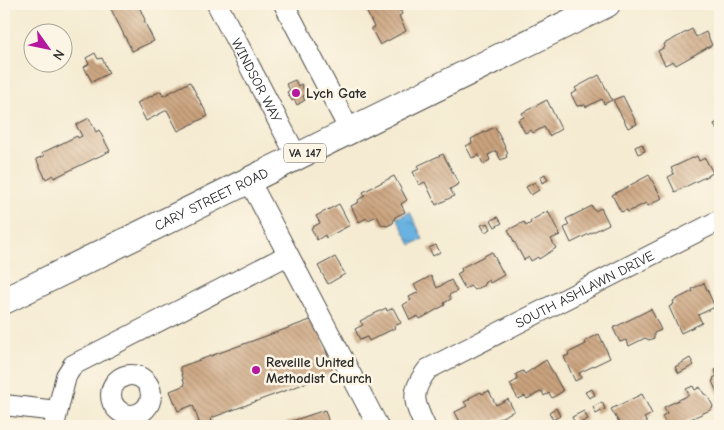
<svg xmlns="http://www.w3.org/2000/svg" width="724" height="430" font-family="'Comic Neue',sans-serif">
<style>
.water{fill:url(#water-ripples);stroke:#4a6e86}
.building{fill:url(#building-back-hatch)}
.lines{fill:none;stroke-linecap:round;stroke-linejoin:round}
.minor-casing{stroke:#494844;stroke-width:22}
.major-casing{stroke:#494844;stroke-width:28}
.minor{stroke:#fff;stroke-width:20}
.major{stroke:#fff;stroke-width:26}
.poi-dot{fill:#b5179e;stroke:#fcf5e5;stroke-width:2}
.labels{text-anchor:middle;stroke-width:5;stroke-linejoin:round;paint-order:stroke}
.shield{fill:#fcf5e5;stroke:#6a6863;stroke-width:1}
.shield-label{font-size:12px;font-weight:bold;fill:#2b2b2b}
.street-label{font-size:14px;fill:#2b2b2b;stroke:#fcf5e5}
.poi-label{font-size:14px;font-weight:bold;fill:#2b2b2b;stroke:#fcf5e5;text-anchor:start}
</style>
<defs>
<pattern id="water-ripples" width="26" height="14" patternUnits="userSpaceOnUse" patternTransform="scale(1.25)"><rect width="26" height="14" fill="#6ab2e1"/><path d="M2 4q2-2 4 0t4 0M15 11q2-2 4 0t4 0" fill="none" stroke="#5791b7"/></pattern>
<pattern id="building-back-hatch" width="6" height="6" patternUnits="userSpaceOnUse" patternTransform="scale(1.25)"><rect width="6" height="6" fill="#cba37e"/><path d="M-1 5l2 2M0 0l6 6M5-1l2 2" fill="none" stroke="#a58567"/></pattern>
</defs>
<rect width="100%" height="100%" fill="#fcf5e5"/>
<filter id="ink" filterUnits="userSpaceOnUse"><feTurbulence type="fractalNoise" baseFrequency=".02" numOctaves="2"/><feDisplacementMap in="SourceGraphic" scale="10" xChannelSelector="R" yChannelSelector="G"/><feConvolveMatrix kernelMatrix="1 2 1 2 8 2 1 2 1" color-interpolation-filters="sRGB"/></filter>
<filter id="wash" filterUnits="userSpaceOnUse"><feTurbulence type="fractalNoise" baseFrequency=".0096" numOctaves="4" result="noise"/><feDisplacementMap in="SourceGraphic" scale="20" xChannelSelector="R" yChannelSelector="G"/><feGaussianBlur stdDeviation="1.12" result="paint"/><feColorMatrix in="noise" values="0 0 0 0 0 0 0 0 0 0 0 0 0 0 0 0 0 1.4 0 .05"/><feComposite in="paint" operator="in"/></filter>
<g filter="url(#wash)">
<rect width="100%" height="100%" fill="#f5ebd2"/>
<path class="water" d="M 410,212 L 423,239 L 411,245 L 397,218 Z"/>
<g id="blocks">
<path class="building" d="M 115,4 L 138,4 L 145,20 L 144,21 L 154,41 L 132,51 L 111,9 L 117,7 Z
M 363,4 L 397,4 L 402,14 L 399,16 L 406,31 L 380,45 L 371,28 L 374,27 Z
M 692,29 L 696,37 L 706,32 L 712,45 L 676,65 L 673,61 L 665,65 L 658,51 L 665,47 L 664,44 Z
M 95,53 L 98,59 L 102,58 L 109,73 L 92,82 L 84,67 L 89,64 L 86,58 Z
M 599,75 L 612,100 L 604,104 L 602,99 L 586,107 L 585,105 L 577,106 L 571,94 L 577,91 L 575,88 Z
M 295,80 L 298,86 L 301,84 L 306,94 L 303,96 L 305,100 L 297,105 L 294,99 L 292,101 L 287,92 L 290,90 L 286,84 Z
M 190,82 L 208,116 L 178,131 L 167,110 L 146,121 L 137,103 L 161,91 L 163,96 Z
M 623,96 L 637,124 L 628,128 L 613,100 Z
M 547,100 L 561,129 L 549,136 L 544,127 L 533,133 L 531,130 L 525,133 L 518,120 L 524,117 L 522,113 Z
M 89,118 L 96,132 L 99,130 L 110,151 L 54,178 L 53,175 L 46,179 L 36,159 L 44,156 L 42,153 L 77,136 L 78,138 L 82,136 L 76,125 Z
M 720,121 L 720,136 L 714,124 Z
M 495,127 L 508,153 L 506,155 L 507,157 L 501,160 L 496,151 L 488,155 L 490,160 L 483,164 L 479,155 L 472,158 L 466,146 L 472,143 L 471,139 Z
M 642,144 L 645,151 L 638,154 L 635,147 Z
M 443,154 L 459,184 L 450,189 L 454,196 L 436,205 L 425,182 L 419,185 L 413,172 L 419,169 L 417,166 Z
M 697,156 L 699,161 L 705,158 L 713,173 L 675,192 L 668,177 L 674,174 L 671,168 Z
M 545,174 L 548,180 L 542,183 L 540,177 Z
M 649,175 L 662,198 L 648,206 L 646,203 L 628,212 L 627,210 L 621,212 L 612,195 Z
M 394,176 L 407,200 L 401,204 L 405,212 L 395,217 L 393,223 L 387,226 L 381,224 L 377,216 L 368,220 L 367,218 L 359,222 L 351,206 L 359,202 L 358,200 L 365,196 L 363,192 Z
M 535,182 L 539,190 L 531,195 L 526,187 Z
M 339,204 L 350,225 L 326,238 L 325,235 L 317,240 L 311,228 L 320,223 L 316,216 Z
M 592,206 L 595,211 L 601,208 L 609,224 L 571,243 L 564,228 L 569,225 L 566,219 Z
M 548,211 L 560,235 L 551,239 L 556,248 L 539,259 L 538,257 L 531,261 L 529,257 L 524,260 L 508,230 L 524,222 L 526,226 L 531,223 L 530,221 Z
M 498,217 L 502,223 L 495,227 L 491,220 Z
M 488,223 L 491,229 L 485,232 L 481,225 Z
M 436,245 L 440,252 L 433,256 L 429,248 Z
M 492,252 L 504,275 L 490,283 L 489,280 L 484,283 L 485,285 L 474,290 L 470,286 L 465,289 L 457,274 L 462,271 L 461,268 Z
M 335,257 L 345,274 L 328,284 L 318,266 Z
M 431,276 L 437,288 L 451,280 L 457,291 L 449,295 L 451,299 L 444,303 L 445,305 L 420,319 L 418,316 L 410,320 L 403,305 L 411,300 L 409,297 L 419,292 L 414,285 Z
M 704,283 L 715,307 L 698,315 L 702,323 L 681,333 L 669,307 L 674,304 L 673,301 L 693,291 L 692,289 Z
M 386,308 L 387,311 L 393,308 L 401,323 L 394,326 L 395,328 L 369,341 L 367,337 L 360,340 L 355,329 L 363,325 L 360,321 Z
M 651,309 L 661,330 L 654,333 L 654,338 L 649,340 L 645,338 L 629,346 L 626,340 L 620,342 L 613,328 Z
M 316,318 L 333,373 L 211,418 L 213,426 L 189,426 L 199,422 L 193,405 L 178,411 L 170,391 L 185,385 L 180,367 Z
M 599,334 L 610,358 L 579,373 L 581,378 L 575,381 L 564,357 L 569,355 L 568,353 L 586,344 L 585,341 Z
M 690,358 L 694,365 L 679,373 L 675,367 Z
M 546,360 L 563,391 L 552,398 L 549,393 L 544,396 L 542,391 L 527,399 L 525,396 L 518,399 L 510,384 L 517,380 L 516,374 L 523,371 L 525,374 Z
M 720,368 L 720,399 L 712,381 L 714,380 L 713,378 L 717,376 L 715,370 Z
M 693,386 L 695,390 L 700,387 L 704,394 L 707,395 L 713,406 L 712,409 L 676,426 L 667,426 L 662,416 L 667,413 L 664,407 L 689,395 L 686,389 Z
M 592,389 L 595,395 L 589,398 L 585,392 Z
M 489,391 L 496,405 L 508,399 L 514,411 L 494,421 L 495,424 L 491,426 L 477,426 L 475,422 L 467,426 L 462,426 L 455,412 L 467,406 L 464,402 L 470,399 L 469,398 L 481,392 L 482,394 Z
M 642,394 L 652,414 L 644,418 L 649,426 L 621,426 L 611,409 Z
M 602,402 L 605,409 L 596,414 L 593,407 Z
M 556,408 L 560,416 L 553,420 L 549,412 Z
M 325,410 L 330,426 L 286,426 L 286,423 Z
M 584,411 L 588,419 L 576,425 L 572,417 Z"/>
</g>
</g>
<g filter="url(#ink)">
<use href="#blocks" fill-opacity="0" stroke="#494844" stroke-width="1"/>
<g class="lines">
<defs>
<g id="minor">
<path id="s1" d="M 217,4 L 297,157"/>
<path d="M 284,4 L 350,131"/>
<path d="M 249,180 L 378,426"/>
<circle cx="131" cy="395" r="20"/>
<path d="M 4,405 L 57,411"/>
<path d="M 54,426 L 66,376 L 73,365 L 288,255"/>
<path id="s2" d="M 425,426 C 413,401 410,392 428,369 L 720,220"/>
</g>
<g id="major">
<path id="s3" d="M 4,301 L 607,4"/>
</g>
</defs>
<use href="#minor" class="minor-casing"/>
<use href="#major" class="major-casing"/>
<use href="#minor" class="minor"/>
<use href="#major" class="major"/>
</g>
</g>
<g class="poi-dot">
<circle cx="296" cy="93" r="5"/>
<circle cx="256" cy="370" r="5"/>
</g>
<g class="labels">
<rect class="shield" x="284" y="143.5" width="42" height="19" rx="4"/>
<g class="shield-label">
<text x="305" y="157">VA 147</text>
</g>
<g class="street-label">
<text dy="5" stroke="none"><textPath href="#s1" startOffset="86">WINDSOR WAY</textPath></text>
<text dy="5" stroke="none"><textPath href="#s3" startOffset="231">CARY STREET ROAD</textPath></text>
<text dy="5" stroke="none"><textPath href="#s2" startOffset="238">SOUTH ASHLAWN DRIVE</textPath></text>
</g>
<g class="poi-label">
<text x="306" y="98">Lych Gate</text>
<text x="266" y="367">Reveille United<tspan x="266" dy="16">Methodist Church</tspan></text>
</g>
</g>
<rect width="724" height="430" fill="none" stroke="#fcf5e5" stroke-width="20"/>
<g transform="translate(48 48) rotate(123)"><circle r="24" fill="#fcf5e5" stroke="#a8a49b"/>
<path d="M0-4L9 19L0 12L-9 19Z" fill="#b5179e"/>
<text y="-8" font-size="14" font-weight="bold" text-anchor="middle" fill="#2b2b2b">N</text>
</g>
</svg>
